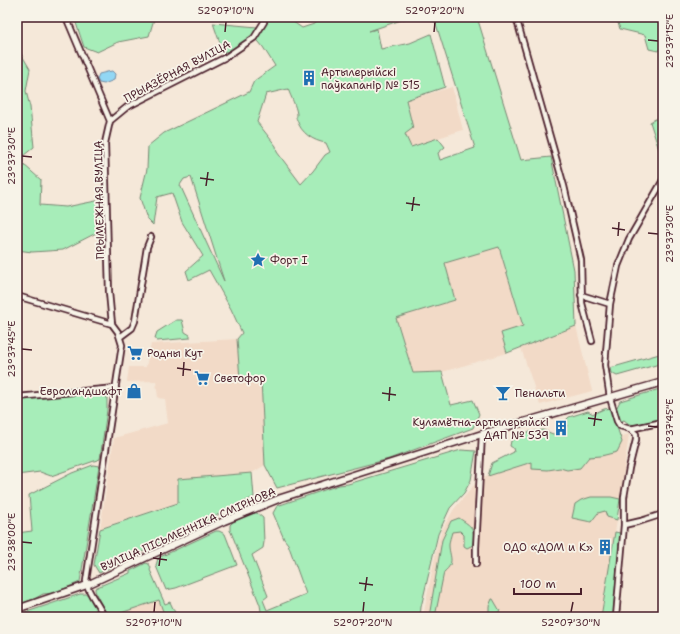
<svg xmlns="http://www.w3.org/2000/svg" width="680" height="634" font-family="'Shantell Sans',sans-serif">
<style>
.built{fill:#f2dac7}
.green{fill:#a7edb9;stroke:#788672;fill-rule:evenodd}
.water{fill:#92d7f4;stroke:#758da4}
.lines{fill:none;stroke-linecap:round;stroke-linejoin:round}
.minor-casing{stroke:#4a1f2b;stroke-width:8}
.secondary-casing{stroke:#4a1f2b;stroke-width:9}
.minor{stroke:#f7f3e8;stroke-width:4.5}
.secondary{stroke:#f7f3e8;stroke-width:6}
.ticks{fill:none;stroke:#4a1f2b;stroke-width:1.5}
.labels{text-anchor:middle;stroke-width:3.5;stroke-linejoin:round;paint-order:stroke}
.street-label{font-size:11px;fill:#4a1f2b;stroke:#f7f3e8}
.poi-label{font-size:11px;fill:#4a1f2b;stroke:#f7f3e8;text-anchor:start}
.neatline{fill:none;stroke:#4a1f2b;stroke-width:1.5}
.ticks-label{font-size:10px;text-anchor:middle;fill:#4a1f2b}
</style>
<rect width="100%" height="100%" fill="#f5e8d9"/>
<filter id="ink" filterUnits="userSpaceOnUse"><feTurbulence type="fractalNoise" baseFrequency=".025" numOctaves="2"/><feDisplacementMap in="SourceGraphic" scale="8" xChannelSelector="R" yChannelSelector="G"/><feConvolveMatrix kernelMatrix="1 2 1 2 8 2 1 2 1" color-interpolation-filters="sRGB"/></filter>
<g filter="url(#ink)">
<path class="built" d="M 452,87 L 463,130 L 410,147 L 405,133 L 413,128 L 406,100 Z
M 499,247 L 523,326 L 501,333 L 507,353 L 442,372 L 413,373 L 396,318 L 455,300 L 444,263 Z
M 576,326 L 592,391 L 540,405 L 521,348 Z
M 237,339 L 240,380 L 261,378 L 265,465 L 252,473 L 178,479 L 178,503 L 100,529 L 114,438 L 168,423 L 165,399 L 158,398 L 156,381 L 127,382 L 129,367 L 146,367 L 151,344 Z
M 629,434 L 612,555 L 601,617 L 423,617 L 438,541 L 443,528 L 454,509 L 480,478 Z
M 159,600 L 165,617 L 112,617 L 111,616 Z"/>
<path class="green" d="M 74,17 L 157,17 L 154,19 L 149,36 L 118,42 L 97,52 L 84,47 Z
M 269,17 L 286,17 L 302,28 L 314,24 L 318,17 L 410,17 L 369,31 L 377,29 L 381,49 L 410,43 L 431,34 L 445,87 L 406,100 L 413,128 L 405,134 L 411,147 L 438,138 L 445,147 L 438,153 L 440,160 L 475,148 L 435,21 L 439,17 L 477,17 L 521,160 L 551,157 L 574,270 L 576,326 L 507,353 L 501,333 L 523,326 L 499,247 L 445,263 L 455,300 L 396,318 L 413,373 L 442,372 L 451,405 L 473,400 L 479,414 L 473,428 L 389,459 L 277,488 L 265,465 L 261,378 L 240,380 L 237,339 L 242,333 L 231,309 L 209,270 L 189,280 L 186,271 L 203,256 L 182,222 L 172,193 L 157,197 L 153,225 L 147,219 L 140,198 L 147,169 L 148,146 L 164,133 L 249,92 L 254,81 L 275,66 L 263,47 L 254,36 L 232,51 L 223,52 L 213,23 L 257,27 ZM 288,89 C 291,97 296,106 297,114 C 297,119 295,115 297,120 C 301,133 313,141 326,143 L 330,152 L 325,155 L 313,171 L 301,184 L 277,152 L 276,146 L 257,122 L 266,94 ZM 191,177 L 224,281 L 180,185 L 184,179 Z
M 616,17 L 663,17 L 663,43 L 658,51 L 649,49 L 645,35 L 620,29 Z
M 17,47 L 30,69 L 26,91 L 30,107 L 34,147 L 23,156 L 23,164 L 41,180 L 40,205 L 66,207 L 101,200 L 102,230 L 63,250 L 32,252 L 17,250 Z
M 663,115 L 663,162 L 650,122 Z
M 176,320 L 182,320 L 185,332 L 190,335 L 190,338 L 157,341 L 155,338 L 157,332 Z
M 663,353 L 663,363 L 617,376 L 611,373 L 610,368 Z
M 663,388 L 663,418 L 636,425 L 629,424 L 624,420 L 616,424 L 622,442 L 617,452 L 601,456 L 589,457 L 580,468 L 567,470 L 560,468 L 548,470 L 532,469 L 532,462 L 488,476 L 492,463 L 514,452 L 513,448 L 510,446 L 511,441 L 522,433 L 543,430 L 553,434 L 562,433 L 567,426 L 567,419 L 569,417 L 588,411 L 593,414 L 604,409 L 617,407 L 620,401 Z
M 107,390 L 107,410 L 100,459 L 51,476 L 40,472 L 17,475 L 17,400 Z
M 461,450 L 476,451 L 471,480 L 464,493 L 450,508 L 438,534 L 421,607 L 420,617 L 259,617 L 261,611 L 260,605 L 231,532 L 230,531 L 230,525 L 233,522 L 252,513 L 257,513 L 263,518 L 264,542 L 263,548 L 252,555 L 268,596 L 263,600 L 267,610 L 306,594 L 288,544 L 284,539 L 273,513 L 277,506 L 339,485 L 348,484 Z
M 93,465 L 99,466 L 80,582 L 54,593 L 43,594 L 34,599 L 17,605 L 17,533 L 32,531 L 29,495 L 72,473 Z
M 252,473 L 254,497 L 99,573 L 94,565 L 100,529 L 178,503 L 178,479 Z
M 591,497 L 611,497 L 620,499 L 617,520 L 607,517 L 605,511 L 598,513 L 591,522 L 572,518 L 575,504 L 581,500 Z
M 459,518 C 472,527 475,527 473,545 L 467,548 L 464,546 L 464,535 L 460,531 L 452,532 C 451,536 449,541 449,545 C 449,556 456,562 444,572 L 435,617 L 429,617 L 442,540 L 451,521 Z
M 216,531 L 219,531 L 225,534 L 237,565 L 176,588 L 166,590 L 156,566 L 158,558 Z
M 615,532 L 620,533 L 613,617 L 601,617 Z
M 146,563 L 149,564 L 151,568 L 150,570 L 165,604 L 170,602 L 177,617 L 165,617 L 159,600 L 112,616 L 112,617 L 107,617 C 105,609 94,594 95,588 L 130,573 L 130,571 Z
M 80,594 L 87,594 L 91,598 L 101,617 L 19,617 L 21,614 Z
M 492,599 L 493,599 L 500,611 L 494,615 L 493,617 L 489,617 L 489,606 Z"/>
<path class="water" d="M 112,71 L 115,74 L 114,80 L 104,84 L 99,83 L 97,79 L 99,74 L 107,72 Z"/>
<g class="lines">
<defs>
<path id="minor" d="M 66,17 L 110,121 L 105,143 L 109,292 L 112,324 L 118,332 L 122,345 L 86,581 C 88,594 99,604 104,617
M 516,17 L 564,186 L 581,260 L 582,303 L 592,341
M 110,121 L 127,107 L 226,57 L 254,38 L 264,22 L 264,17
M 581,295 L 610,304
M 17,296 L 112,324
M 120,337 L 132,328 L 135,321 L 147,247 L 151,237
M 17,397 L 116,388
M 630,429 L 663,422
M 624,525 L 641,521 L 663,514
M 476,564 L 476,548 L 482,434
M 616,617 L 624,525 L 624,497 L 629,468 L 636,440 L 636,434 L 630,429 L 620,426 L 617,421 L 610,398 L 605,365 L 610,304 L 618,266 L 629,239 L 663,180"/>
<path id="secondary" d="M 17,609 L 87,585 L 224,521 L 281,498 L 482,434 L 663,382"/>
</defs>
<use href="#minor" class="minor-casing"/>
<use href="#secondary" class="secondary-casing"/>
<use href="#minor" class="minor"/>
<use href="#secondary" class="secondary"/>
</g>
</g>
<path class="ticks" d="M 225,32 L 226,22M 434,32 L 435,22M 648,40 L 658,41M 22,156 L 32,157M 200,178 L 214,180M 206,186 L 208,172M 406,203 L 420,205M 412,211 L 414,197M 612,228 L 625,230M 648,233 L 658,234M 618,236 L 619,222M 22,349 L 32,350M 177,368 L 191,370M 183,376 L 184,362M 382,393 L 396,395M 389,401 L 390,387M 588,418 L 602,420M 594,426 L 596,412M 648,426 L 658,427M 22,542 L 32,543M 153,558 L 167,560M 159,566 L 161,552M 359,583 L 373,585M 365,591 L 367,577M 154,612 L 155,602M 363,612 L 364,602M 571,612 L 573,602"/>
<defs>
<symbol id="building-bare" viewBox="-9 -9 18 18"><path d="M-4-6H4V6H1V3H-1V6H-4ZM-2.5-4.3h1.7v1.8h-1.7ZM.8-4.3h1.7v1.8H.8ZM-2.5-1h1.7V.8h-1.7ZM.8-1h1.7V.8H.8Z" fill="#1f6fb2" stroke="#f7f3e8" stroke-width="2.5" paint-order="stroke"/></symbol>
<symbol id="sight-bare" viewBox="-9 -9 18 18"><path d="M0-6L1.8-2.2L6-1.7L2.9 1.2L3.7 5.4L0 3.3L-3.7 5.4L-2.9 1.2L-6-1.7L-1.8-2.2Z" fill="#1f6fb2" stroke="#f7f3e8" stroke-width="2.5" paint-order="stroke"/></symbol>
<symbol id="supermarket-bare" viewBox="-9 -9 18 18"><path d="M-6-5.5h2.5l.6 2H6L4.5 2H-2.5L-4.4-4H-6ZM-1.5 3.2a1.3 1.3 0 1 0 .1 0ZM3 3.2a1.3 1.3 0 1 0 .1 0Z" fill="#1f6fb2" stroke="#f7f3e8" stroke-width="2.5" paint-order="stroke"/></symbol>
<symbol id="shop-bare" viewBox="-9 -9 18 18"><path d="M-5-2.5h2.3a2.7 3.5 0 0 1 5.4 0H5L5.5 6h-11ZM-1.5-2.5h3a1.5 2.3 0 0 0-3 0Z" fill="#1f6fb2" stroke="#f7f3e8" stroke-width="2.5" paint-order="stroke"/></symbol>
<symbol id="bar-bare" viewBox="-9 -9 18 18"><path d="M-6-5H6L.8 .8V4.5H3.5V6h-7V4.5H-.8V.8Z" fill="#1f6fb2" stroke="#f7f3e8" stroke-width="2.5" paint-order="stroke"/></symbol>
</defs>
<g fill-rule="evenodd">
<use href="#building-bare" x="298" y="67" width="22" height="22"/>
<use href="#sight-bare" x="247" y="249" width="22" height="22"/>
<use href="#supermarket-bare" x="124" y="342" width="22" height="22"/>
<use href="#supermarket-bare" x="191" y="367" width="22" height="22"/>
<use href="#shop-bare" x="123" y="380" width="22" height="22"/>
<use href="#bar-bare" x="492" y="382" width="22" height="22"/>
<use href="#building-bare" x="550" y="417" width="22" height="22"/>
<use href="#building-bare" x="594" y="536" width="22" height="22"/>
</g>
<g class="labels">
<g class="street-label">
<text transform="translate(177 71) rotate(-28)" y="4">ПРЫАЗЁРНАЯ ВУЛІЦА</text>
<text transform="translate(99 200) rotate(-91)" y="4">ПРЫМЕЖНАЯ ВУЛІЦА</text>
<text transform="translate(188 529) rotate(-24)" y="4">ВУЛІЦА ПІСЬМЕННІКА СМІРНОВА</text>
</g>
<g class="poi-label">
<text x="321" y="76">Артылерыйскі<tspan x="321" dy="13">паўкапанір № 515</tspan></text>
<text x="270" y="264">Форт I</text>
<text x="147" y="357">Родны Кут</text>
<text x="214" y="382">Светофор</text>
<text x="122" y="395" text-anchor="end">Евроландшафт</text>
<text x="515" y="397">Пенальти</text>
<text x="549" y="426" text-anchor="end">Кулямётна-артылерыйскі<tspan x="549" dy="13">ДАП № 539</tspan></text>
<text x="593" y="551" text-anchor="end">ОДО «ДОМ и К»</text>
</g>
</g>
<rect width="680" height="634" fill="none" stroke="#f7f3e8" stroke-width="44"/>
<path d="M514 588v6h67v-6" fill="none" stroke="#4a1f2b" stroke-width="2"/>
<text x="520" y="588" font-size="12" fill="#4a1f2b" stroke="#f7f3e8" stroke-width="3" paint-order="stroke">100 m</text>
<rect x="22" y="22" width="636" height="590" class="neatline"/>
<g class="ticks-label">
<text x="226" y="14">52°07'10"N</text>
<text x="435" y="14">52°07'20"N</text>
<text transform="translate(669 41) rotate(-90)" y="4">23°37'15"E</text>
<text transform="translate(11 156) rotate(-90)" y="4">23°37'30"E</text>
<text transform="translate(669 234) rotate(-90)" y="4">23°37'30"E</text>
<text transform="translate(11 349) rotate(-90)" y="4">23°37'45"E</text>
<text transform="translate(669 427) rotate(-90)" y="4">23°37'45"E</text>
<text transform="translate(11 542) rotate(-90)" y="4">23°38'00"E</text>
<text x="154" y="626">52°07'10"N</text>
<text x="363" y="626">52°07'20"N</text>
<text x="571" y="626">52°07'30"N</text>
</g>
</svg>
